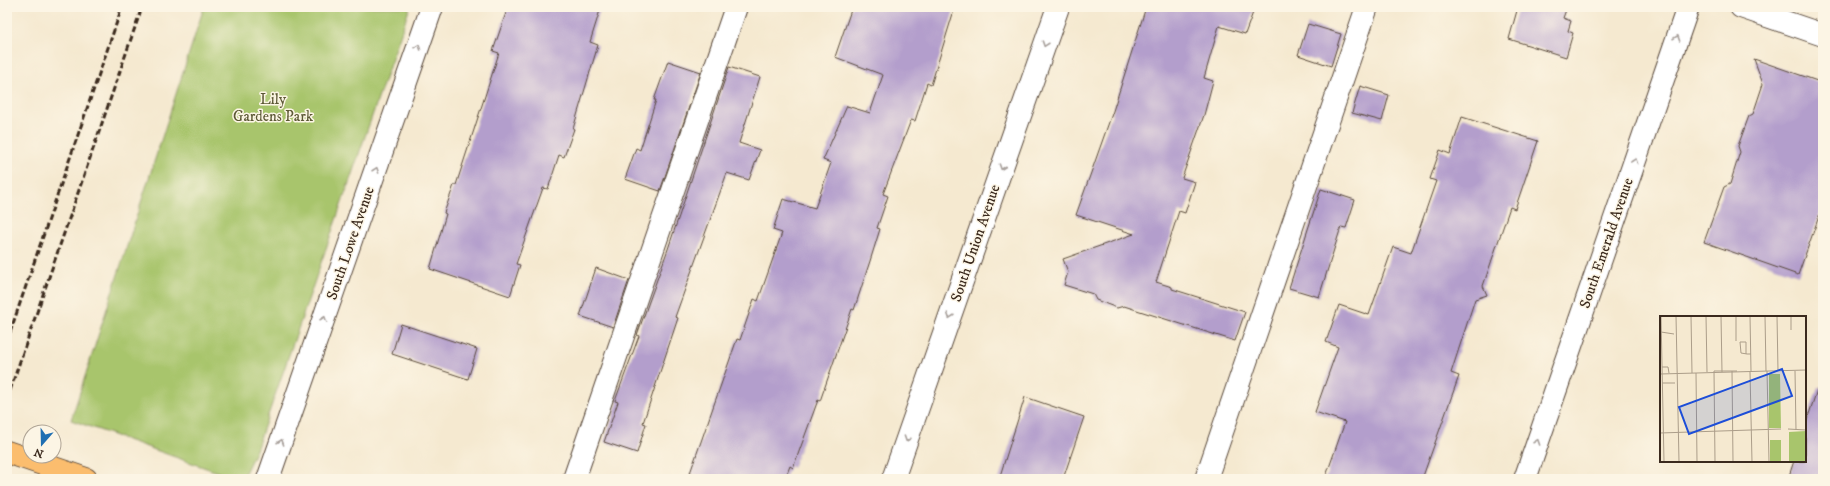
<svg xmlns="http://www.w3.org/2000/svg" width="1830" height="486" font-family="'IM FELL DW Pica',serif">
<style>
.green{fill:#a8c56c;stroke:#727845}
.building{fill:#b39ecc}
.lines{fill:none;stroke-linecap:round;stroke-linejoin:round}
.minor-casing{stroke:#574739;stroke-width:24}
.major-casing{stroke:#574739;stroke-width:24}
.minor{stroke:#fff;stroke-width:22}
.major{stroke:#fbbd6e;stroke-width:22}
.rail{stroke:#3b2a1e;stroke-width:3;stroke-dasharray:6 3;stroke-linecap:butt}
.oneway{stroke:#a79f9a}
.labels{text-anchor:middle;stroke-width:3;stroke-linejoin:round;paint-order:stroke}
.park-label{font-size:15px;fill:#5c5835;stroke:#fcf5e5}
.street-label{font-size:15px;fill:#3b2a1e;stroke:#fcf5e5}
.inset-road{fill:none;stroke:#ab9d89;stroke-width:1}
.view{fill:#1d4ed8;fill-opacity:0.15;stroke:#1d4ed8;stroke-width:2}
.inset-edge{fill:none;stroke:#3b2a1e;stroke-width:2}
</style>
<rect width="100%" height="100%" fill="#fcf5e5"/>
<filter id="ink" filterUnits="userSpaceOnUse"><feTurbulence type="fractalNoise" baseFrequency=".025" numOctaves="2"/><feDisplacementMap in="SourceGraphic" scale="8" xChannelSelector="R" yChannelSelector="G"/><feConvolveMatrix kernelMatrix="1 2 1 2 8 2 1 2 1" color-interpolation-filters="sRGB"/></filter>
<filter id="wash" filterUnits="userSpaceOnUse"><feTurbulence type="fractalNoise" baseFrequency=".012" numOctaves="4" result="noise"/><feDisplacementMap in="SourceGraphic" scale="16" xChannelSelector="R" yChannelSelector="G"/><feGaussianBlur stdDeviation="0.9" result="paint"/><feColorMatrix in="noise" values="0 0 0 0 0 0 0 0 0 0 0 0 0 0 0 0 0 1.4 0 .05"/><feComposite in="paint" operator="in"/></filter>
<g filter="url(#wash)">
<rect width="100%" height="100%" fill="#f5e9d0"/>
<path class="green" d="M 204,7 L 410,7 L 256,450 L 242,479 L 237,479 L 71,420 Z"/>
<g id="blocks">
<path class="building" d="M 508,7 L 601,7 L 590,42 L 598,45 L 573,129 L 574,129 L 564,157 L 559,155 L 548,189 L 543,188 L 516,264 L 520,265 L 510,296 L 430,269 L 446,214 L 444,213 L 454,185 L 456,185 L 499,53 L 493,51 Z
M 852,7 L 955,7 L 931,85 L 927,83 L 915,121 L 911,120 L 883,194 L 888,196 L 877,228 L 880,229 L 870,261 L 854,310 L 852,309 L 820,401 L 818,400 L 793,468 L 790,466 L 785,479 L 709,479 L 690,473 L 737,339 L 740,340 L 754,299 L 758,301 L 782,233 L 773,230 L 783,199 L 815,208 L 831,163 L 823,160 L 847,106 L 870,113 L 883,75 L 835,57 Z
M 1146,7 L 1255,7 L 1245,34 L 1219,26 L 1204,78 L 1213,81 L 1204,115 L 1182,178 L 1195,182 L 1185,213 L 1179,211 L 1156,282 L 1172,287 L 1172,289 L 1245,312 L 1235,341 L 1124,306 L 1117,308 L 1096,300 L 1093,294 L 1064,285 L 1068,272 L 1063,259 L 1134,234 L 1076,215 L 1113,111 Z
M 1518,7 L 1567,7 L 1563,18 L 1571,21 L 1568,31 L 1573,33 L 1566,57 L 1509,39 Z
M 1308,24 L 1341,34 L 1331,66 L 1298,55 Z
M 1754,59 L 1823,83 L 1823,205 L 1798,275 L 1704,242 L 1724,187 L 1730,184 L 1740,152 L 1738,146 L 1749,116 L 1753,114 L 1763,84 Z
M 668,61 L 701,72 L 660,191 L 625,179 L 636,148 L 640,150 L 656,100 L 654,100 Z
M 729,67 L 760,77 L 739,143 L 760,150 L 749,180 L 727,173 L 675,317 L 678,318 L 643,423 L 646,424 L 637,453 L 604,442 L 618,402 L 615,401 L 639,336 L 637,335 L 668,249 Z
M 1360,86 L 1389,95 L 1382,121 L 1352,113 Z
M 1462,117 L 1538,141 L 1515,209 L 1510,207 L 1483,286 L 1487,295 L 1475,299 L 1451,373 L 1459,376 L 1422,479 L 1325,479 L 1345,422 L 1315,412 L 1338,347 L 1326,342 L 1339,305 L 1369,315 L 1393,247 L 1411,253 L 1436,181 L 1430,179 L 1440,150 L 1450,154 Z
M 1321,189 L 1355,200 L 1346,228 L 1341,227 L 1319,297 L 1289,288 Z
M 596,268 L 629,280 L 613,327 L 580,316 Z
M 401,324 L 477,349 L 468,379 L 392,354 Z
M 1818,387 L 1823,388 L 1823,479 L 1788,479 L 1794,461 L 1805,461 L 1805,426 Z
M 1025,397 L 1084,417 L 1063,479 L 999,479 Z"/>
</g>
</g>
<g filter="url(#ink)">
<use href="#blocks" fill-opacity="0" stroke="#574739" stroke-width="1"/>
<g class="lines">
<defs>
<path id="minor" d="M 1741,7 L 1823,35
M 268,479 L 432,7
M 574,479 L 736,7
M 893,479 L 1058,7
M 1206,479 L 1367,7
M 1525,479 L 1688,7"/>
<path id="major" d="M 7,452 L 86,479"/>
</defs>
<use href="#minor" class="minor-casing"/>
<use href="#major" class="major-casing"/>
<use href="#minor" class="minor"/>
<use href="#major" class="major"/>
<path class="rail" d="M 7,341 L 122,7
M 7,399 L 142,7"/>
</g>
<defs><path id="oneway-chevron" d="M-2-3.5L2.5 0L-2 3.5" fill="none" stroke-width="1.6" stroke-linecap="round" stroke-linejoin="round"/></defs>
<g class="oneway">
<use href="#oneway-chevron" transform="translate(1677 38) rotate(-71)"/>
<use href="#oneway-chevron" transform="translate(1045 44) rotate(109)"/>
<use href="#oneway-chevron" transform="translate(418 47) rotate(-71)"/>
<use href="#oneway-chevron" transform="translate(1635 161) rotate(-71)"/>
<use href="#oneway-chevron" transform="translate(1002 167) rotate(109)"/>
<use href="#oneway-chevron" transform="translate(376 170) rotate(-71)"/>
<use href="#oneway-chevron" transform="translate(950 316) rotate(109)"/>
<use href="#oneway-chevron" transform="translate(324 319) rotate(-71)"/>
<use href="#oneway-chevron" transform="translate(907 439) rotate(109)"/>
<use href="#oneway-chevron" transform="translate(281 442) rotate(-71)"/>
<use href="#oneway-chevron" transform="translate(1537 442) rotate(-71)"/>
</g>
</g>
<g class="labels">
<g class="park-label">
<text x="273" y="104">Lily<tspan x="273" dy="17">Gardens Park</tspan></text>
</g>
<g class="street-label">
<text transform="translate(350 243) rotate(-71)" y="5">South Lowe Avenue</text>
<text transform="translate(975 243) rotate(-71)" y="5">South Union Avenue</text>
<text transform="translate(1606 243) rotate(-71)" y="5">South Emerald Avenue</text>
</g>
</g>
<g transform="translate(1660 316)">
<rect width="146" height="146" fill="#f5e9d0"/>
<path d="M 109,58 L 120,58 L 121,112 L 109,112 ZM 146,115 L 146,146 L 129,146 L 129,116 ZM 110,124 L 121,124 L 121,146 L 110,146 Z" fill="#a8c56c"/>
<path class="inset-road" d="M 1,0 L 4,146M 16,0 L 19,146M 31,0 L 32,57M 46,0 L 47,56M 61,0 L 62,56M 76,0 L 76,25M 90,0 L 91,55M 105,0 L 106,55M 117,0 L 118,55M 131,0 L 131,14M 1,16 L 14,18M 86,38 L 86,26 L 80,26 L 81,37 L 87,38 L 91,38M 2,51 L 8,51 L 9,57M 54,55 L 55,146M 54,55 L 77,55M 72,55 L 73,146M 107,55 L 109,146M 135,55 L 136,114M 90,56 L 92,146M 36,57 L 37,146M 0,58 L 146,54M 2,67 L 15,67M 128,113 L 146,114M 0,117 L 121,113"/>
<path class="view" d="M 122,53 L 132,80 L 29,118 L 19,91 Z"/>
<rect width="146" height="146" class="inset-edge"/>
</g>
<rect width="1830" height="486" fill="none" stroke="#fcf5e5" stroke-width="24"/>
<g transform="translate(42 444) rotate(200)"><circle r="19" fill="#fcf5e5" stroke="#afa495"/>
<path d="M0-3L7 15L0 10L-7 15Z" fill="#1f6fb2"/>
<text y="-6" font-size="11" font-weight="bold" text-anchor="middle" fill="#3b2a1e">N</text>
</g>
</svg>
